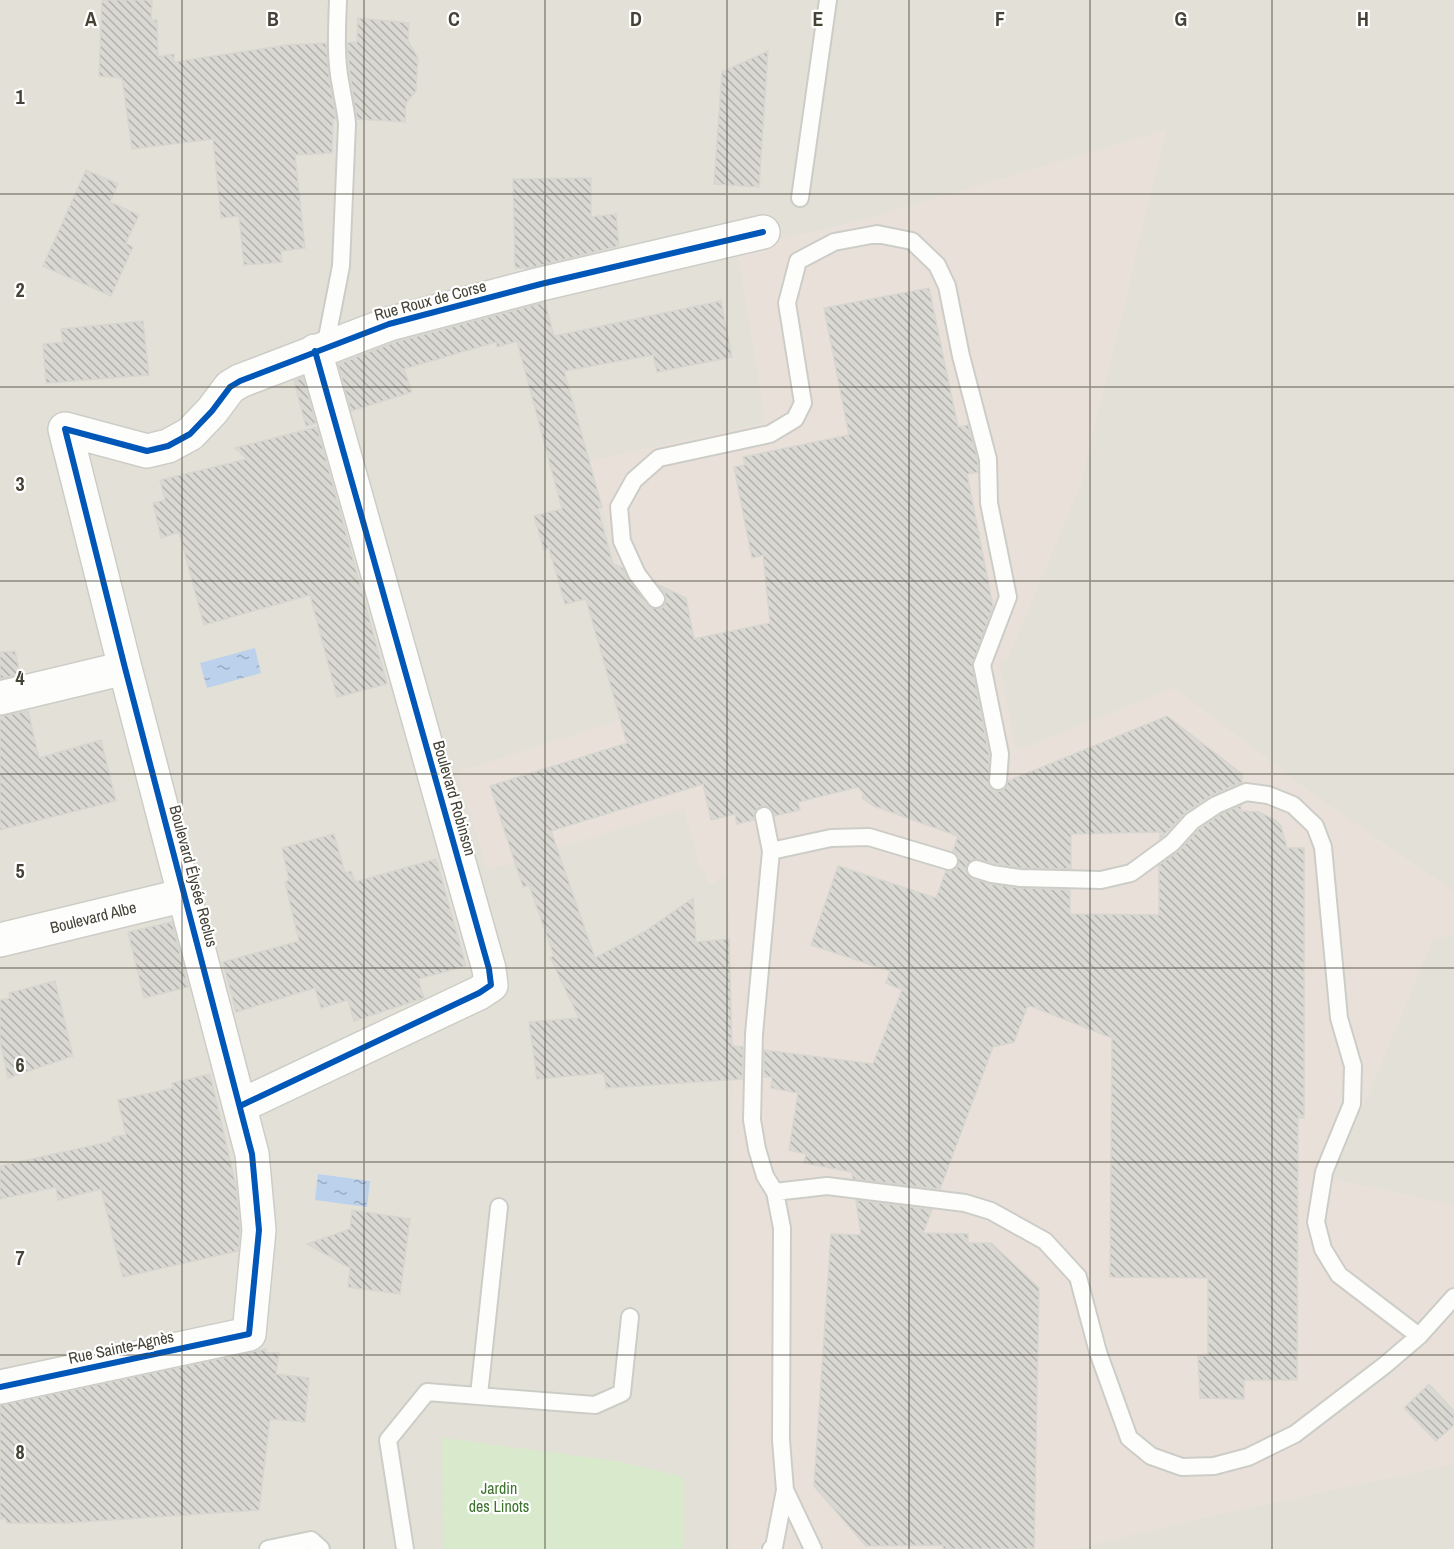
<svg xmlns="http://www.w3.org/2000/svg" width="1454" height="1549" font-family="'Archivo Narrow',sans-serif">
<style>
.residential{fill:#e3e1d7}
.medical{fill:#eae0da}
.park{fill:#d8eacb}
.water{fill:url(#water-ripples)}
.building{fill:url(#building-back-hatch);stroke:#d7d6d0;stroke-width:1.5}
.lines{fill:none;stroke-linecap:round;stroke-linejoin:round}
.lane-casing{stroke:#cdcdc7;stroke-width:20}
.street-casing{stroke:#cdcdc7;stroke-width:36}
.lane{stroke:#fdfdfc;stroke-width:16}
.street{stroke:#fdfdfc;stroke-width:33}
.cycleway-casing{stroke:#fff;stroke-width:10}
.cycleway{stroke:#0057b8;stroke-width:6}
.grid{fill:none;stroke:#454236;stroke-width:1.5;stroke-opacity:0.55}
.labels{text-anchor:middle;stroke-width:4.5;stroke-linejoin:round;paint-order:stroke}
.street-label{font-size:16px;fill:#454236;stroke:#fff}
.park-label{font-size:16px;fill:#3c742c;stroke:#fff}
.grid-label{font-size:20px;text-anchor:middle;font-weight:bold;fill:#454236;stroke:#fff;stroke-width:4.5;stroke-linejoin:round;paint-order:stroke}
</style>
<defs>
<pattern id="water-ripples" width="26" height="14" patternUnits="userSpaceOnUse" patternTransform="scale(1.5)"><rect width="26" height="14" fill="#bbd1ec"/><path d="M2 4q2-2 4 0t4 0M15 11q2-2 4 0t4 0" fill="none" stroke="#9aabc0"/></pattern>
<pattern id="building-back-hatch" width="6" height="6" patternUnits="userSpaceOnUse" patternTransform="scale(1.5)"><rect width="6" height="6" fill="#d9d8d2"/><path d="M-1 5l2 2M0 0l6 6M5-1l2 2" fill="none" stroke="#b2b1ab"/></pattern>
</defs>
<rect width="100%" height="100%" fill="#efefea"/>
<path class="residential" d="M 0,0 L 1454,0 L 1454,1549 L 0,1549 Z"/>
<path class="medical" d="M 1166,130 L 1081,484 L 1008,657 L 999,662 L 1016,751 L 1174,688 L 1317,797 L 1454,892 L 1454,936 L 1434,938 L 1332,1179 L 1454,1205 L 1454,1464 L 1193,1520 L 1075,1549 L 732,1549 L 733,1064 L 728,874 L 711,885 L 698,862 L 684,808 L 488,870 L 457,772 L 621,720 L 632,613 L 590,461 L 766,423 L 737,249 L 856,222 Z"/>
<path class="park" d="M 442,1438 L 616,1461 L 684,1477 L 683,1549 L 443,1549 Z"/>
<path class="water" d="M 255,648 L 261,673 L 207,688 L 200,663 Z
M 318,1174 L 370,1181 L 367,1207 L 315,1200 Z"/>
<path class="building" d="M 102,0 L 152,0 L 151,20 L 157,20 L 158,57 L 174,54 L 174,62 L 287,45 L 326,43 L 329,77 L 336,119 L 333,119 L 332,153 L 295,155 L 305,248 L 281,251 L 282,262 L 244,265 L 239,216 L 221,218 L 213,139 L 132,149 L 122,78 L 99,76 Z
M 358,18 L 409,23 L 408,41 L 418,58 L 416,91 L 406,103 L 405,122 L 357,119 L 350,74 L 347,43 L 357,42 Z
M 768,51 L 759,187 L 714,184 L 722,72 Z
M 86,170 L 118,184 L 110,202 L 139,215 L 126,243 L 133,247 L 111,296 L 43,266 Z
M 591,178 L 591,217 L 616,214 L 619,246 L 530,268 L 515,268 L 513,179 Z
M 929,288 L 958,427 L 968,425 L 978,460 L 978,472 L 967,474 L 993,606 L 972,666 L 989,755 L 989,786 L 997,791 L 1002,791 L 1006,787 L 1008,781 L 1167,716 L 1242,774 L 1242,782 L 1212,795 L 1186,812 L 1160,839 L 1160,832 L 1071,834 L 1071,869 L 1021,868 L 974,859 L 966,865 L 968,876 L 989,884 L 1019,888 L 1070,890 L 1070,914 L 1159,915 L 1159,865 L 1180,850 L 1199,829 L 1221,814 L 1241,805 L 1241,811 L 1259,812 L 1275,820 L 1281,826 L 1287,848 L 1304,848 L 1304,1118 L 1298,1118 L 1297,1380 L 1244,1380 L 1244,1399 L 1200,1398 L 1198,1356 L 1208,1356 L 1208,1278 L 1110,1277 L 1112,1038 L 1028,1005 L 1014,1042 L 993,1047 L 940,1189 L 853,1179 L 852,1172 L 804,1163 L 806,1154 L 789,1150 L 798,1093 L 771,1088 L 772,1077 L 764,1077 L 764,1050 L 873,1064 L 902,990 L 886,983 L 890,971 L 811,945 L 838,866 L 936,898 L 946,871 L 956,869 L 959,863 L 957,854 L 953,851 L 958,836 L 874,806 L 862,798 L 864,794 L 858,787 L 798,802 L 800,810 L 775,816 L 771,809 L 761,806 L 754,812 L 754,820 L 737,824 L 735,814 L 711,820 L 703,784 L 551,831 L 595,958 L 644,932 L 693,898 L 696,942 L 729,939 L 732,1046 L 743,1047 L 742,1079 L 606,1088 L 604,1073 L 537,1079 L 529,1022 L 579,1018 L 550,957 L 554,956 L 529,885 L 523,887 L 490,786 L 627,743 L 586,599 L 565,604 L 549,548 L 544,550 L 534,516 L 562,509 L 517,341 L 497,347 L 496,342 L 404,369 L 412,392 L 351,411 L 338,364 L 395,342 L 545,302 L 554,336 L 721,301 L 732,357 L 657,372 L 653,355 L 564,371 L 602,507 L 598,509 L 613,564 L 623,568 L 629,580 L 651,608 L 662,608 L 666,602 L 665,593 L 659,585 L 686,598 L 694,639 L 770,623 L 763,555 L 752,558 L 734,467 L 745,465 L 743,457 L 849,435 L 824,308 Z
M 143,321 L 149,375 L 46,383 L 43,344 L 63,342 L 61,329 Z
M 303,377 L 316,423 L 306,426 L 294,381 Z
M 317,427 L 387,684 L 337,697 L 310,595 L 204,625 L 179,532 L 161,538 L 153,503 L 165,500 L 160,480 L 247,459 L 235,448 Z
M 15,651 L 20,674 L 0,679 L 0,652 Z
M 28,711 L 39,758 L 101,740 L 116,801 L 0,830 L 0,716 Z
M 334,834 L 345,873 L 351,871 L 355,882 L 436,859 L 466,966 L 418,979 L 424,998 L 354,1021 L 348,1000 L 321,1008 L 315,988 L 236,1012 L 223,962 L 299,941 L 285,882 L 289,880 L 282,848 Z
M 172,922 L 188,987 L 144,998 L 128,932 Z
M 55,981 L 73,1056 L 8,1078 L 0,1041 L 0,1000 L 10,998 L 9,993 Z
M 210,1074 L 236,1186 L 240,1230 L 238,1251 L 123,1277 L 101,1189 L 58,1200 L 56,1187 L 0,1199 L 0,1166 L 113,1141 L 112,1137 L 126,1135 L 118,1100 L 173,1088 L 172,1083 Z
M 856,1200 L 932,1210 L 923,1233 L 968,1234 L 968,1243 L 991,1243 L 1039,1288 L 1034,1549 L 943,1549 L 943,1545 L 866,1546 L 814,1486 L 831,1234 L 861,1235 Z
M 352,1210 L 410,1219 L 400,1294 L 348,1287 L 350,1268 L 307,1244 L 350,1229 Z
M 266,1349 L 266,1353 L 279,1353 L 276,1374 L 309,1378 L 305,1422 L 270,1419 L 259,1510 L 66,1523 L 7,1523 L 5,1518 L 0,1519 L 0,1405 Z
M 1429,1384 L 1454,1411 L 1454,1425 L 1436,1441 L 1404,1408 Z"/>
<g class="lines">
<defs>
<path id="lane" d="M 800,198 L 828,0
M 325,348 L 341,266 L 347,124 C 346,110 343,100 341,86 C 335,59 337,28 338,0
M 656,599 L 637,574 L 622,541 L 619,507 L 634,480 L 659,458 L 770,434 L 795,419 L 803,403 L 787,303 L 798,261 L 834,242 L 877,234 L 912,241 L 937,265 L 947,286 L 961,356 L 988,459 L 989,503 L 1008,597 L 982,665 L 1000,754 L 998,781
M 764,816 L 771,851 L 754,1034 L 752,1120 L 757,1149 L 765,1176 L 775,1192 L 782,1228 L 781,1440 L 785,1490 L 774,1547 L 771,1549
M 771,851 L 831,838 L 869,837 L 949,861
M 976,869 L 992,874 L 1020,878 L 1101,880 L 1131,873 L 1172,843 L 1192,821 L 1216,805 L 1246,792 L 1268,795 L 1293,805 L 1315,826 L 1323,847 L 1339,1018 L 1353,1066 L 1352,1104 L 1324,1172 L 1316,1222 L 1323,1249 L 1339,1275 L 1419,1336
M 775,1192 L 827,1186 L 965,1203 L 991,1211 L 1045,1241 L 1078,1277 L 1098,1352 L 1129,1438 L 1151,1456 L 1182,1467 L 1214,1466 L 1248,1457 L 1295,1434 L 1385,1365 L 1419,1336 L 1454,1297
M 479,1395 L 499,1207
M 785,1490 L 813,1549
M 268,1549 L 311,1540 L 321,1549
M 405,1549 L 388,1440 L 427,1392 L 595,1405 L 622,1393 L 630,1317"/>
<path id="street" d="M 0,698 L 125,668
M 0,940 L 185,895
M 240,1106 L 479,993 L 491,985 L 489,969 L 315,351
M 0,1387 L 249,1334 L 259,1230 L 252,1154 L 125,668 L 65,429 L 147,451 L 168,446 L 190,434 L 212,411 L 230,387 L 240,381 L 389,324 L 541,284 L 763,232"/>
</defs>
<use href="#lane" class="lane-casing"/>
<use href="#street" class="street-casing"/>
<use href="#lane" class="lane"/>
<use href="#street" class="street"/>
<defs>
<path id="cycleway" d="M 240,1106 L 479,993 L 491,985 L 489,969 L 315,351
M 0,1387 L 249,1334 L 259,1230 L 252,1154 L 125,668 L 65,429 L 147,451 L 168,446 L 190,434 L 212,411 L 230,387 L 240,381 L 389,324 L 541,284 L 763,232"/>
</defs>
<use href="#cycleway" class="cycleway-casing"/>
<use href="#cycleway" class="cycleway"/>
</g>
<path class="grid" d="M 182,0 L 182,1549M 364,0 L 364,1549M 545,0 L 545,1549M 727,0 L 727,1549M 909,0 L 909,1549M 1090,0 L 1090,1549M 1272,0 L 1272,1549M 0,194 L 1454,194M 0,387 L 1454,387M 0,581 L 1454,581M 0,774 L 1454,774M 0,968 L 1454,968M 0,1162 L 1454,1162M 0,1355 L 1454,1355"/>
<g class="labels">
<g class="street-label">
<text transform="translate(430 300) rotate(-15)" y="6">Rue Roux de Corse</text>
<text transform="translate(455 798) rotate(74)" y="6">Boulevard Robinson</text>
<text transform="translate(194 876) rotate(75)" y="6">Boulevard Élysée Reclus</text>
<text transform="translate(93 917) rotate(-14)" y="6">Boulevard Albe</text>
<text transform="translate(121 1347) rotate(-12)" y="6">Rue Sainte-Agnès</text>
</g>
<g class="park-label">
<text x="499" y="1494">Jardin<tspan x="499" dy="18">des Linots</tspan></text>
</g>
</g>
<g class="grid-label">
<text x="91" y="26">A</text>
<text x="273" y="26">B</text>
<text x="454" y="26">C</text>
<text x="636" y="26">D</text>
<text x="818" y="26">E</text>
<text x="1000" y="26">F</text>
<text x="1181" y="26">G</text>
<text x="1363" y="26">H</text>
<text x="20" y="104">1</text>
<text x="20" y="297">2</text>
<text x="20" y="491">3</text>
<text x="20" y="685">4</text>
<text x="20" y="878">5</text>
<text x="20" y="1072">6</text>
<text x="20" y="1265">7</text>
<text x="20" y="1459">8</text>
</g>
</svg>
